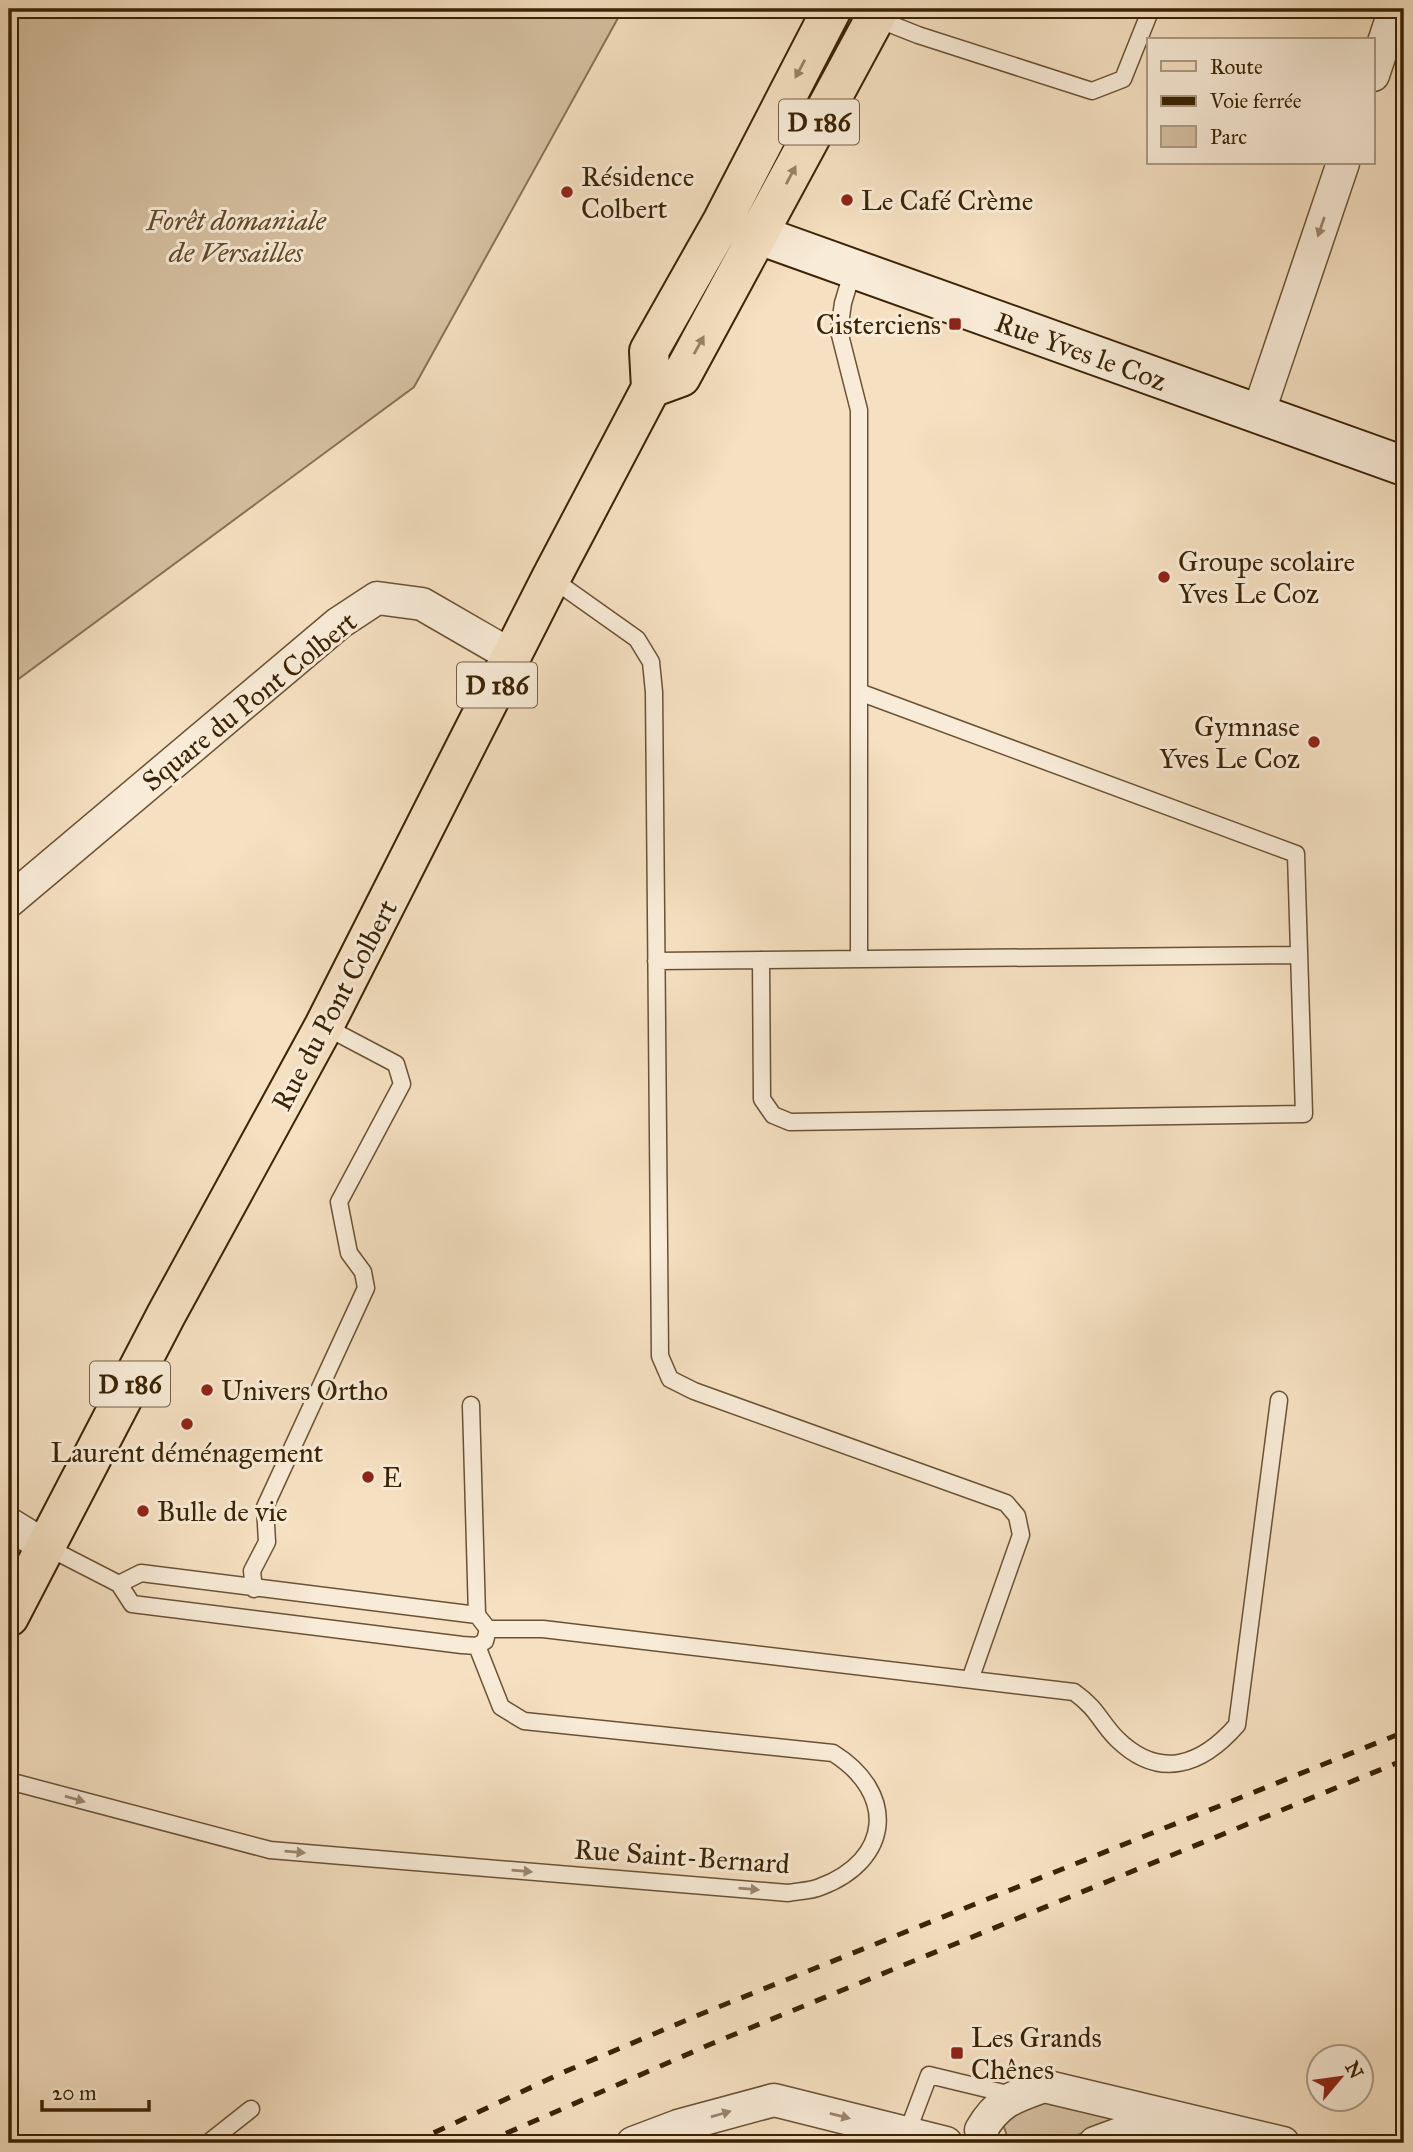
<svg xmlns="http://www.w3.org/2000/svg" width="1413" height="2152" font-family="'IM FELL Great Primer',serif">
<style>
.green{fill:#d5c0a1;stroke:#887252;stroke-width:2}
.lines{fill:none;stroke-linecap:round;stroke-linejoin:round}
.service-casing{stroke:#6a5233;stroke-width:19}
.minor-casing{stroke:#6a5233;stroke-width:35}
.secondary-casing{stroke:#3b2304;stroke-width:42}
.primary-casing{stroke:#3b2304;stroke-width:42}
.service{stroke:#f8ebd7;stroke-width:16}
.minor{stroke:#f8ebd7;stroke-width:32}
.secondary{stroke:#f8ebd7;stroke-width:38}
.primary{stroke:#f5e0c1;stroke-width:38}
.rail{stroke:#3b2304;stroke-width:5;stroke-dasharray:12 12;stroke-linecap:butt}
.oneway{fill:#988262}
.oneway2{fill:#9a876e}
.poi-dot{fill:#8f2418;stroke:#f8ebd7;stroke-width:2.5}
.labels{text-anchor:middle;stroke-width:6;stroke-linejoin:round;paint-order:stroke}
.shield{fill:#f8ebd7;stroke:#745f43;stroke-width:2}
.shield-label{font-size:26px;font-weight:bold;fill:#3b2304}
.poi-label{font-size:28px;fill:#3b2304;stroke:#f8ebd7;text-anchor:start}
.park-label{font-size:28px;font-style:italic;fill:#624a2b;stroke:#f8ebd7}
.street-label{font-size:28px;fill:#3b2304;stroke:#f8ebd7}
</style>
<rect width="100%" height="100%" fill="#f5e0c1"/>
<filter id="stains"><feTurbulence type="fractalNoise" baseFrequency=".00286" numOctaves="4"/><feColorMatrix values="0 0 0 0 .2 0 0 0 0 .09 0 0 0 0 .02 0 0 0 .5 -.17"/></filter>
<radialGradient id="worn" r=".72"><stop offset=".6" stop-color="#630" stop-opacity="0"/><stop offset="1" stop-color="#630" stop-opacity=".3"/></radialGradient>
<path class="green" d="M 9,9 L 623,9 L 414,387 L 9,686 Z
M 1033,2100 L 1114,2111 L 1112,2123 C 1078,2135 1045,2149 1008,2139 L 1003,2124 Z"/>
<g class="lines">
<defs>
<path id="service" d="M 875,18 L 918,35 L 1092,91 L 1123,79 L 1151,9
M 853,270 L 843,303 L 839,331 L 859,410 L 859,959
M 551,578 L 637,639 L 651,662 L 654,692 L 660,1356 L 670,1379 L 694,1391 L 1006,1503 L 1017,1516 L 1021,1535 L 971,1677
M 761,960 L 762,1099 L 773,1115 L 790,1122 L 1304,1114 L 1296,854 L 859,692
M 656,961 L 1299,955
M 471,1405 L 477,1615
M 45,1546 L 119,1584
M 141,1573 L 477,1615 L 488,1629 L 485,1641 L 477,1646 L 462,1645 L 132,1604 L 119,1584 Z
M 254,1589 L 252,1571 L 267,1542 L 265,1507 L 366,1288 L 363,1272 L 349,1253 L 339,1202 L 402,1084 L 396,1064 L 324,1026
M 488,1629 L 543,1629 L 1074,1692 C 1098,1709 1100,1722 1117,1739 C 1160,1781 1202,1765 1237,1725 L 1279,1400
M 9,1781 L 270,1850 L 788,1893 C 798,1891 811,1891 820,1887 C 892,1860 897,1793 833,1753 L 524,1721 L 501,1707 L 477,1646
M 907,2133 L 929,2075 L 1016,2096
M 208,2143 L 251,2109"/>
<path id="minor" d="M 1373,75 L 1395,9
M 1258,414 L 1343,163
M 9,901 L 339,623 L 377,598 L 422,604 L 512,656
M 9,1524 L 45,1546
M 633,2143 L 678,2126 L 774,2100 L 946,2143
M 984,2143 L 981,2130 C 998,2101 1013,2097 1044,2086 L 1283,2143
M 1095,2143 L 1125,2132 L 1175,2120"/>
<path id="secondary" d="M 759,235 L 1404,466"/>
<path id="primary" d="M 651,388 L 681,377 L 880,9
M 9,1617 L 166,1315 L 324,1026 L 551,578 L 651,388 L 649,351 L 723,220 L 832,9"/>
</defs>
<use href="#service" class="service-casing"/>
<use href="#minor" class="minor-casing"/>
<use href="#secondary" class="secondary-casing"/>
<use href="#primary" class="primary-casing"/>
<use href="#service" class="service"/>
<use href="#minor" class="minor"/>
<use href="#secondary" class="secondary"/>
<use href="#primary" class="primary"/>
<path class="rail" d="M 412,2143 L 564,2072 L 701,2014 L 1404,1732
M 484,2143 L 711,2044 L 1404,1760"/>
</g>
<defs><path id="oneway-solid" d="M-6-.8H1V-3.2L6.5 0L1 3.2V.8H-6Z" transform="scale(1.75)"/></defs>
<g class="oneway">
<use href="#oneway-solid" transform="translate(800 69) rotate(118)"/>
<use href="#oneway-solid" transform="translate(791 175) rotate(-62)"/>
<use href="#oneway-solid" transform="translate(699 345) rotate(-61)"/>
</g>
<g class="oneway2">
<use href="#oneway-solid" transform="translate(1321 227) rotate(109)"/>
<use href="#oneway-solid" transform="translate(75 1799) rotate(16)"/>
<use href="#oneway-solid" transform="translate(295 1852) rotate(5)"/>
<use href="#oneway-solid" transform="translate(522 1871) rotate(5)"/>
<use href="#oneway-solid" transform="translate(749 1889) rotate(5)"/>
<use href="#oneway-solid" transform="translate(721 2114) rotate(-16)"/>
<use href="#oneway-solid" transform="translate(840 2116) rotate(14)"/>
</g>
<g class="poi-dot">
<circle cx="567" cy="192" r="7"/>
<circle cx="847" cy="200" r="7"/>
<rect x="948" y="317" width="14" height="14" rx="3.5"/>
<circle cx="1164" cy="577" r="7"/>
<circle cx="1314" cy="742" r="7"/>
<circle cx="207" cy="1390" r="7"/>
<circle cx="187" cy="1424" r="7"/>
<circle cx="368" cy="1477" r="7"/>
<circle cx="143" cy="1511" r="7"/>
<rect x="950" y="2046" width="14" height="14" rx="3.5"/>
</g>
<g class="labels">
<g class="shield">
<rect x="779" y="99.5" width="80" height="45" rx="5"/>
<rect x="457" y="662.5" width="80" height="45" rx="5"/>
<rect x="90" y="1361.5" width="80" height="45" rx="5"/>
</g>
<g class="shield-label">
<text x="819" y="131">D 186</text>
<text x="497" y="694">D 186</text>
<text x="130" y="1393">D 186</text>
</g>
<g class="poi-label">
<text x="581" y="186">Résidence<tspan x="581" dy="32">Colbert</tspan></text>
<text x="861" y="210">Le Café Crème</text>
<text x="941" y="334" text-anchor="end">Cisterciens</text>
<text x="1178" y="571">Groupe scolaire<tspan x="1178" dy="32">Yves Le Coz</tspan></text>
<text x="1300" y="736" text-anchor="end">Gymnase<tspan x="1300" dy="32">Yves Le Coz</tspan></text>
<text x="221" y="1400">Univers Ortho</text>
<text x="187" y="1462" text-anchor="middle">Laurent déménagement</text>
<text x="382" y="1487">E</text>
<text x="157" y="1521">Bulle de vie</text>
<text x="971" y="2047">Les Grands<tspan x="971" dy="32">Chênes</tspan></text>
</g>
<g class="park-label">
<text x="236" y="230">Forêt domaniale<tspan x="236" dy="32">de Versailles</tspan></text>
</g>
<g class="street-label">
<text transform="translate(1081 351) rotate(20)" y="10">Rue Yves le Coz</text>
<text transform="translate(249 701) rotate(-39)" y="10">Square du Pont Colbert</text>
<text transform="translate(334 1005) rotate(-62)" y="10">Rue du Pont Colbert</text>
<text transform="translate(682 1856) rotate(4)" y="10">Rue Saint-Bernard</text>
</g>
</g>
<rect width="1413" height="2152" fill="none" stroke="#f5e0c1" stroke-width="35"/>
<rect x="10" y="10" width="1392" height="2131" fill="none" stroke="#3b2304" stroke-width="3.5"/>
<rect x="18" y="18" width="1378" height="2117" fill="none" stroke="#3b2304" stroke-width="2"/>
<rect x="1147" y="38" width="228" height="126" fill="#f8ebd7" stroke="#ac9b83" stroke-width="2"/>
<rect x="1161" y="61" width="35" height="10" fill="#f5e0c1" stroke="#ac9b83" stroke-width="2"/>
<text x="1210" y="74" font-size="21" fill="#3b2304">Route</text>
<rect x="1161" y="96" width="35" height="10" fill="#3b2304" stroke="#ac9b83" stroke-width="2"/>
<text x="1210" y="108" font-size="21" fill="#3b2304">Voie ferrée</text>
<rect x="1161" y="126" width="35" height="21" fill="#d5c0a1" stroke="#ac9b83" stroke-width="2"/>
<text x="1210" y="144" font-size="21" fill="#3b2304">Parc</text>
<g transform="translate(1340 2078) rotate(61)"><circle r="33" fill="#f8ebd7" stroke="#ac9b83" stroke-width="2"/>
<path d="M0-5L12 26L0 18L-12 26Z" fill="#8f2418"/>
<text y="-10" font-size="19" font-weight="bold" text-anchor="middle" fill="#3b2304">N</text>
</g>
<path d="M42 2100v10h107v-10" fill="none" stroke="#3b2304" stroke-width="3.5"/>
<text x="52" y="2100" font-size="21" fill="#3b2304" stroke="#f8ebd7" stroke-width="5" paint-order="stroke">20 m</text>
<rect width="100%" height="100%" filter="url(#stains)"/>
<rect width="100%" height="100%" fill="url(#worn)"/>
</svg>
